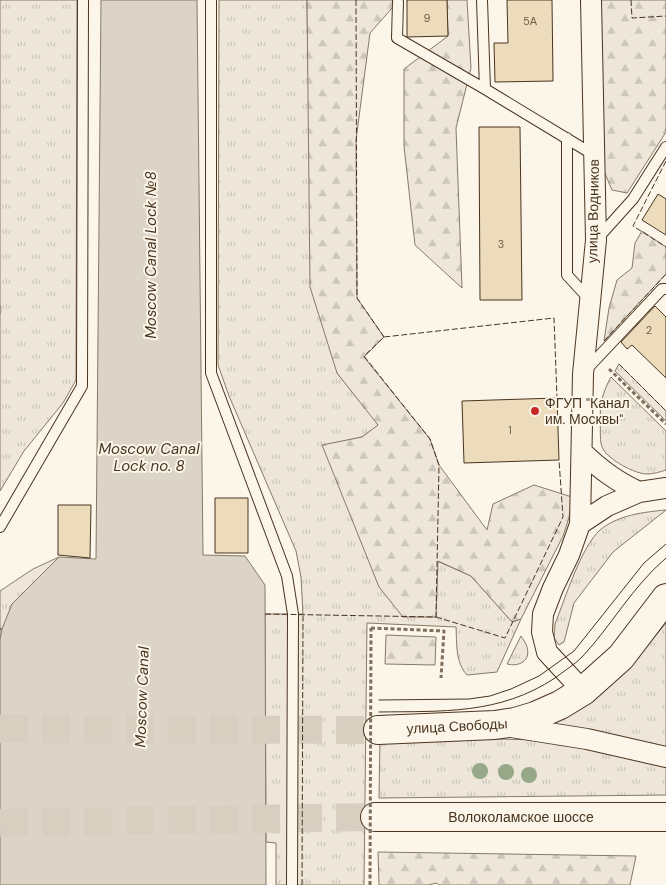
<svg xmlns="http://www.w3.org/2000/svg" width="666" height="885" font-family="'DM Sans',sans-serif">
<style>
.grass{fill:url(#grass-tufts);stroke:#887966}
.forest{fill:url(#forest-firs);stroke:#887966}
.water{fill:#dcd4c6;stroke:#887966}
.building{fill:#ecdcbc;stroke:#4a3520}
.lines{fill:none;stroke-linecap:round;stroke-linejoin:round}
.secondary-tunnel{stroke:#d8cfc1;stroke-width:28;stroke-dasharray:28 14;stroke-linecap:butt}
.primary-tunnel{stroke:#d8cfc1;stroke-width:28;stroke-dasharray:28 14;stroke-linecap:butt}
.service-casing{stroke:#4a3520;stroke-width:12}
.minor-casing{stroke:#4a3520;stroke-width:22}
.secondary-casing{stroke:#4a3520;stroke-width:30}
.primary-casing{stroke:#4a3520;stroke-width:30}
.path{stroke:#7f6f5c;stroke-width:3;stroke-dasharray:4 2.5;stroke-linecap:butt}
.service{stroke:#fbf6e9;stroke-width:10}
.minor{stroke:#fbf6e9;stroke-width:20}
.secondary{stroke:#fbf6e9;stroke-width:28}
.primary{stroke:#fbf6e9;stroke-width:28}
.tram{stroke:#4a3520;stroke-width:1}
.path-bridge{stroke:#7f6f5c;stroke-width:3;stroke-dasharray:4 2.5;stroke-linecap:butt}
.fence{stroke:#4a3520;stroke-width:1;stroke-dasharray:6 2.5;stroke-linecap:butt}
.tree{fill:#96a887}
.poi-dot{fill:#c62828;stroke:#fbf6e9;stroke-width:2}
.labels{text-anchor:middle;stroke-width:4;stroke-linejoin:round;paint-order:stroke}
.number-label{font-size:11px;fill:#725f47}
.street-label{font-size:14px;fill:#4a3520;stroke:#fbf6e9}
.poi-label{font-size:14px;fill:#4a3520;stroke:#fbf6e9;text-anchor:start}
.water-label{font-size:15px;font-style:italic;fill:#4a3520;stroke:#fbf6e9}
</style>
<defs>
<pattern id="grass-tufts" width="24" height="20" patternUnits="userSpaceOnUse" patternTransform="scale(1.25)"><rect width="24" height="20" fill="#ede6d9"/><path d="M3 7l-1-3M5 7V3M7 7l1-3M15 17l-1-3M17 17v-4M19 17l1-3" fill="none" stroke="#cdc6ba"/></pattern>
<pattern id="forest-firs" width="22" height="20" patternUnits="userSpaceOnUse" patternTransform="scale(1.25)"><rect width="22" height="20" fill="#ede6d9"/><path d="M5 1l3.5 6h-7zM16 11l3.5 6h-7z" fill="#cdc6ba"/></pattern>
</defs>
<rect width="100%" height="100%" fill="#fbf6e9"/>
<path class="grass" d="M 0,0 L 77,0 L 76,380 L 63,403 L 24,451 L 0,491 L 0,314 L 1,310 L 0,304 Z
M 219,0 L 307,0 L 308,70 L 337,373 L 379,425 L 362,437 L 322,446 L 437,561 L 471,576 L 512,622 L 521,619 L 497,672 L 467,675 C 455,662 457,643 456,627 L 367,623 L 364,885 L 276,885 L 276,843 L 266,842 L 265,614 L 303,614 L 301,577 L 296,551 L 229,396 L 218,365 Z
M 619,364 L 666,411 L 666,421 L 615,371 Z
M 611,377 L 666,431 L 666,470 C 660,472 653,474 647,474 C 635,474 609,460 603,449 C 599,442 601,431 600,422 C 600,405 602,393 611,377 Z
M 666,510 L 613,552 L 574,603 L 564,642 L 559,645 L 554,638 L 555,624 C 565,599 581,547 600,530 C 618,515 644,512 666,510 Z
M 59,557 L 12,604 L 0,640 L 0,591 L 33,569 Z
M 666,623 L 666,747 L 544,725 L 582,708 L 624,673 Z
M 521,636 C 523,639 526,643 527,647 C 531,661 519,667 507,664 Z
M 380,736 L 538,740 L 666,764 L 666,795 L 379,798 Z"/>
<path class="forest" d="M 307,0 L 395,0 L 393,7 L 370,33 L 356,140 L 357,298 L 384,337 L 364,357 L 430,439 L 439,465 L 487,530 L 493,504 L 534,485 L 572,497 L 569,518 L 563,536 L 521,619 L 512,622 L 471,576 L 438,561 L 436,617 L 403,617 L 379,587 L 322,445 L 362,437 L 378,425 L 337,373 L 310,287 Z
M 447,0 L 467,0 L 471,68 L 456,128 L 462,288 L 415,245 L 404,146 L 404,69 L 448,36 Z
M 596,0 L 666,0 L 666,132 L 627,193 L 612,190 L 601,164 Z
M 642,231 L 666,247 L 666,274 L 604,341 L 609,308 L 617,280 L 632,268 L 635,243 Z
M 386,635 L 436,637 L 435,665 L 385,664 Z
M 378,852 L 636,856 L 630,885 L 439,885 L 437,883 L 428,885 L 379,885 Z"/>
<path class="water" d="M 101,0 L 197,0 L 203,555 L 245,556 L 265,585 L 266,885 L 0,885 L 0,640 L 2,629 L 12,604 L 59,557 L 96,559 Z"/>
<path class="building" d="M 407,0 L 447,0 L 448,36 L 407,37 Z
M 507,0 L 552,0 L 553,81 L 495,82 L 494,43 L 508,43 Z
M 479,127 L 520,127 L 522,300 L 480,300 Z
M 658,194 L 666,199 L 666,235 L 642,220 Z
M 655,306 L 666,317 L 666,378 L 632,345 L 627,349 L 621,342 Z
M 557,398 L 559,460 L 464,463 L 462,401 Z
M 215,498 L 248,498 L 248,553 L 215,553 Z
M 58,505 L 91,505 L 90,558 L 58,555 Z"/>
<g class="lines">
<path class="secondary-tunnel" d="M 0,729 L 378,730"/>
<path class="primary-tunnel" d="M 0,823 L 375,817"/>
<defs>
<path id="service" d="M 211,0 L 211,373 L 287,576 L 293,614 L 292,885
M 482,0 L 485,89 L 594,155
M 398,2 L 397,38 L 485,89
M 567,138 L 567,275 L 590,300
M 598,238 L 633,199 L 666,147
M 585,371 L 662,289 L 666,289
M 0,527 L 82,386 L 83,0"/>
<path id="minor" d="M 582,452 C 601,470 616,481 639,492
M 580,524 L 607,506 L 639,492 L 666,488
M 583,691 L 547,652 L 542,632 L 543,614 L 553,588 L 569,555 L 580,524 L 583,374 L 596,240 L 591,0
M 511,727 L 587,739 L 666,757"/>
<path id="secondary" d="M 378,730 L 495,725 L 515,722 L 535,716 L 560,705 L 583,691 L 621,657 L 666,598"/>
<path id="primary" d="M 375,817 L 666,817"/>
</defs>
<use href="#service" class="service-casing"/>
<use href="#minor" class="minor-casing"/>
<use href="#secondary" class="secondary-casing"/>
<use href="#primary" class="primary-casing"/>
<path class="path" d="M 609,369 L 666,424
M 371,628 L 444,631 L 441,678"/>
<use href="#service" class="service"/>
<use href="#minor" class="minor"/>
<use href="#secondary" class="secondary"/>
<use href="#primary" class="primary"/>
<path class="tram" d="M 379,700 L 469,699 L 490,696 L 511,689 L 539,676 L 574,651 L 644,563 L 666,544
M 379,712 C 442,711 499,715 555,678 C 564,671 574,665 582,657 C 612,625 632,587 666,558"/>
<path class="path-bridge" d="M 370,885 L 371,628"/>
<path class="fence" d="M 356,0 L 357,298 L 384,337
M 631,0 L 632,18 L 666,16
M 666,161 L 633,226 L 666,247
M 604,341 L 666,274
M 619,364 L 666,411
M 265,614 L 436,617 L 439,465 L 430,439 L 364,356 L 384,337 L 554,318 L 557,398
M 436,617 L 505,638 L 563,517 L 559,460
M 0,629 L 2,629
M 302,885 L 303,615"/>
</g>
<g class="tree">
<circle cx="480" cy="771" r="8"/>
<circle cx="506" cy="772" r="8"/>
<circle cx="529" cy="775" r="8"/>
</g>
<circle class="poi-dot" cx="535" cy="411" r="5"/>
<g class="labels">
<g class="number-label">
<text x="427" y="22">9</text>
<text x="530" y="25">5А</text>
<text x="501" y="248">3</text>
<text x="649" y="334">2</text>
<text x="510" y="434">1</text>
</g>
<g class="street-label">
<text transform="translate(593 211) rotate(-89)" y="5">улица Водников</text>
<text transform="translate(457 726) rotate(-3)" y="5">улица Свободы</text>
<text x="521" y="822">Волоколамское шоссе</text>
</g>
<g class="poi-label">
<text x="545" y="408">ФГУП "Канал<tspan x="545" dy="16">им. Москвы"</tspan></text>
</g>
<g class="water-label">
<text transform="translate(151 255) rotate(-90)" y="5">Moscow Canal Lock №8</text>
<text x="149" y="454">Moscow Canal<tspan x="149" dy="17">Lock no. 8</tspan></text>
<text transform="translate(142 697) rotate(-88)" y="5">Moscow Canal</text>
</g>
</g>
</svg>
